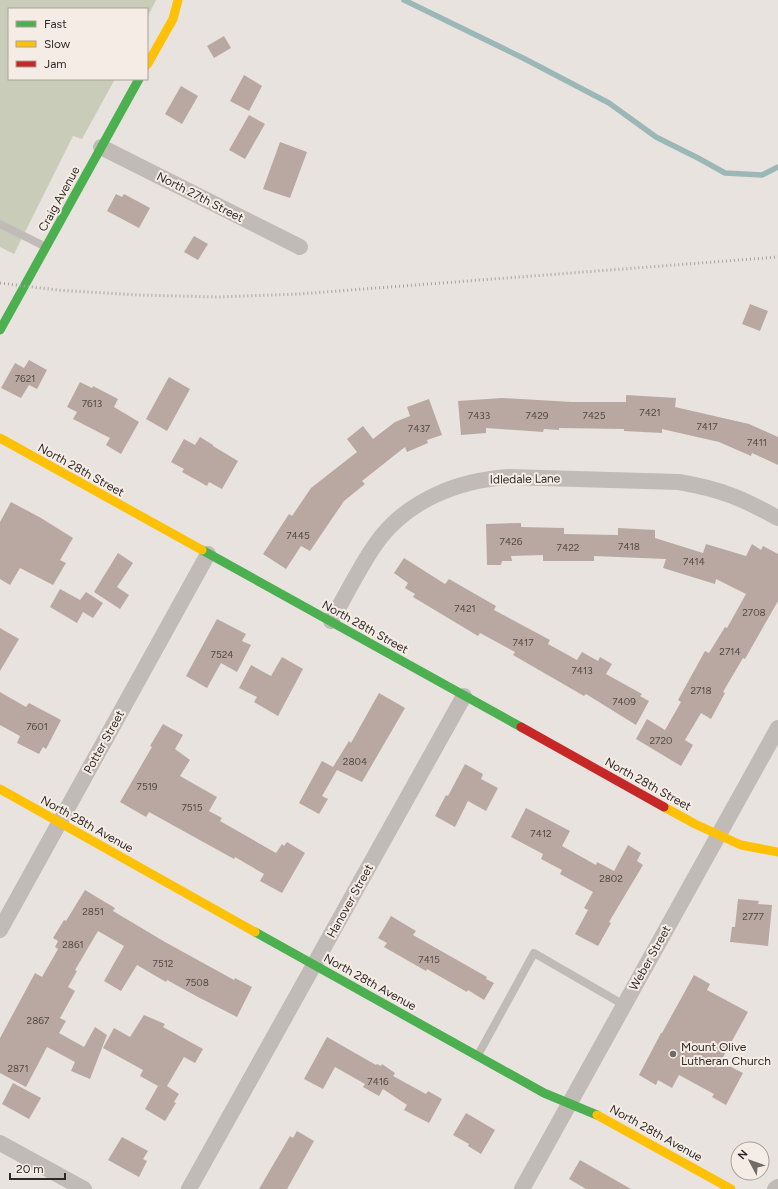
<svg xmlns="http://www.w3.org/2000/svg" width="778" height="1189" font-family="Figtree,sans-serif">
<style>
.green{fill:#caccba}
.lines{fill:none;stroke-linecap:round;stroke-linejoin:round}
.stream{stroke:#9cb8b6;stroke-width:5.5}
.building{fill:#b9a8a2}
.lane{stroke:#c1bbb7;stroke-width:8}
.street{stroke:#c1bbb7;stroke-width:16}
.fast{stroke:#4caf50;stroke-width:9}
.slow{stroke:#ffc107;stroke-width:9}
.jam{stroke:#c62828;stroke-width:9}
.rail{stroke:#a9a4a1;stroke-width:3;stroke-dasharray:1 3;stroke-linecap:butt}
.poi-dot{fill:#716a66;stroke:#f5ede5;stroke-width:1.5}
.labels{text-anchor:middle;stroke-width:4;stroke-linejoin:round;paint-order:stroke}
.number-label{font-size:10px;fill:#534945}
.street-label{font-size:12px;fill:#312926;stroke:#f5ede5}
.poi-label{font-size:12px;fill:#312926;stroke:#f5ede5;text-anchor:start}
</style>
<rect width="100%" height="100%" fill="#e8e3de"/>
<path class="green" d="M 0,0 L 156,0 L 147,18 L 147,9 L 9,9 L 9,79 L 115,79 L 82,139 L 73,136 L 14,254 L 0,247 Z"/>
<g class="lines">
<path class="stream" d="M 404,0 L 523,58 L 609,103 L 656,137 L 698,158 L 725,173 L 762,175 L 778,167"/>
</g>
<path class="building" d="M 224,36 L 231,48 L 214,58 L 207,46 Z
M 244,75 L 262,86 L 249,111 L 230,101 Z
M 181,86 L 198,96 L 182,124 L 165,114 Z
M 249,115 L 265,124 L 245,159 L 229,150 Z
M 280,142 L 307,152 L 290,198 L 263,189 Z
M 116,194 L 122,197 L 124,194 L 150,208 L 139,228 L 107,211 Z
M 194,236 L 208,244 L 198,260 L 184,252 Z
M 750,304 L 768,311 L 760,331 L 742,324 Z
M 29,360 L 47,370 L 37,389 L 29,385 L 21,398 L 1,388 L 15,363 L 24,368 Z
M 169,377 L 190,389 L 167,431 L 146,419 Z
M 80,382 L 92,388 L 93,386 L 118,399 L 114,407 L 139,422 L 121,454 L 106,445 L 110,438 L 73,419 L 77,412 L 67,407 Z
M 626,395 L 676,398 L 675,407 L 749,424 L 778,437 L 778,465 L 752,453 L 751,456 L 719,442 L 662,429 L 662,433 L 624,431 L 624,429 L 559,428 L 559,430 L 544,429 L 543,432 L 486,428 L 486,433 L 461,435 L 458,401 L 502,398 L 572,402 L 626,402 Z
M 429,399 L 442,435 L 427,440 L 428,443 L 407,452 L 405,447 L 362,481 L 365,484 L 344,501 L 310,551 L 301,546 L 286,569 L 263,554 L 289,514 L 292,516 L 311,488 L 357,452 L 347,439 L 363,426 L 373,439 L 395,422 L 410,416 L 407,407 Z
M 200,437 L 213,445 L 213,446 L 238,461 L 222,489 L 209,482 L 207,486 L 182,472 L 184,469 L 171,462 L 184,439 L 195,445 Z
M 11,502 L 41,518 L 73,538 L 60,560 L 66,563 L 53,585 L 20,568 L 10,585 L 0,579 L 0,522 Z
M 521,523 L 521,527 L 564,528 L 564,534 L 618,535 L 618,528 L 655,530 L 655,538 L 703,553 L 706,544 L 746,556 L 752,544 L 761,550 L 763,546 L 778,554 L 778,601 L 745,659 L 743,658 L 723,692 L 725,693 L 711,719 L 701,713 L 685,740 L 693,745 L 681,766 L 636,739 L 647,719 L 665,730 L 681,702 L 678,700 L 705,651 L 709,653 L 725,627 L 727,628 L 746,594 L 716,579 L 715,584 L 663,568 L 666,559 L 594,556 L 594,561 L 543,561 L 543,555 L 511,556 L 512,561 L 502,561 L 501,565 L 487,565 L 486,524 Z
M 118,553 L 133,563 L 117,587 L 129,595 L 120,609 L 94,592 Z
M 404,558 L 445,584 L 449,579 L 496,606 L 494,610 L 550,640 L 548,644 L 577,660 L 582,652 L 598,661 L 600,657 L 612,664 L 606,674 L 642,694 L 640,696 L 649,701 L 636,725 L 586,694 L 584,696 L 513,655 L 515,652 L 480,633 L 478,636 L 413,597 L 415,594 L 405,588 L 408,583 L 394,573 Z
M 60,589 L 80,600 L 86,592 L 103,603 L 93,618 L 83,612 L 77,623 L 50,607 Z
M 217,619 L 246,634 L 242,641 L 251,645 L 237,672 L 221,663 L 207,688 L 186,676 Z
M 0,628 L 19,639 L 0,671 Z
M 282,657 L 303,669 L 278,716 L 254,702 L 257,697 L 239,688 L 251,665 L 271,676 Z
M 0,692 L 26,707 L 29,703 L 61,720 L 46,749 L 43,747 L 39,754 L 17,743 L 20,736 L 0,725 Z
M 379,693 L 405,708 L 362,782 L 337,770 L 322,796 L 328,799 L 319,814 L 299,803 L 322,761 L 333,767 L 349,741 L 351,743 Z
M 163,724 L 183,735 L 175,749 L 190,760 L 180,776 L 217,797 L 209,811 L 222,818 L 220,821 L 276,853 L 282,844 L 284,846 L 287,842 L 305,853 L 282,893 L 260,881 L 264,874 L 235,857 L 234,859 L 149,812 L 146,817 L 120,802 L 152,747 L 150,746 Z
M 465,764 L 483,774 L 481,779 L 498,788 L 486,811 L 468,801 L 455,827 L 435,816 L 446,795 L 448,796 Z
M 526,808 L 570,831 L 562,846 L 596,865 L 597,862 L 614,871 L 628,845 L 641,853 L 637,861 L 643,865 L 609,922 L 611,923 L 598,946 L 575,934 L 588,910 L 584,908 L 593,892 L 560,874 L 562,870 L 541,859 L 543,854 L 511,837 Z
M 85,890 L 115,908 L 113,911 L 165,942 L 234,980 L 235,978 L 252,987 L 237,1017 L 198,997 L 167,980 L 166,982 L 137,965 L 121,991 L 104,981 L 124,946 L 98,931 L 75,970 L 77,971 L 68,987 L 75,991 L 60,1018 L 66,1021 L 59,1033 L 84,1047 L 95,1027 L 107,1035 L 90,1079 L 71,1071 L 75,1062 L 47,1047 L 26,1087 L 0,1073 L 0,1038 L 35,973 L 42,977 L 58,949 L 55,947 L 58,941 L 53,938 L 64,920 L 66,921 Z
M 738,899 L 759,901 L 758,904 L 772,905 L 768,946 L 730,942 L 732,927 L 735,927 Z
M 391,916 L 416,931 L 413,935 L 487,977 L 486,979 L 494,983 L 484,1000 L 468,990 L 467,992 L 427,969 L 426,971 L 384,947 L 387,943 L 378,938 Z
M 694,975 L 710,984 L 707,990 L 748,1012 L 717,1068 L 725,1064 L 743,1073 L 726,1105 L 712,1097 L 714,1094 L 679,1075 L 672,1088 L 658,1080 L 656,1085 L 639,1075 L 661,1033 L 662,1033 Z
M 144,1015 L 165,1024 L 163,1027 L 203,1049 L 195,1063 L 184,1057 L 167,1086 L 179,1094 L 174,1102 L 176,1103 L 165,1121 L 145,1109 L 158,1086 L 140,1076 L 143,1070 L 103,1048 L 114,1028 L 130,1037 Z
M 327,1037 L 376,1065 L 377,1064 L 381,1066 L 382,1064 L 395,1073 L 393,1076 L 426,1094 L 428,1091 L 442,1099 L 429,1123 L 404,1110 L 407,1105 L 383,1089 L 379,1096 L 363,1087 L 365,1084 L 335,1067 L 323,1089 L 304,1079 Z
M 13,1083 L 41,1098 L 29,1119 L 2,1104 Z
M 466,1113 L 495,1130 L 481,1154 L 468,1146 L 469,1144 L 453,1135 Z
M 297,1131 L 314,1141 L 287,1189 L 259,1189 L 290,1136 L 293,1138 Z
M 122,1137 L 148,1151 L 143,1159 L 147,1161 L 139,1177 L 108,1160 Z
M 580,1160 L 631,1189 L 586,1189 L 569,1179 Z"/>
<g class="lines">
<path class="lane" d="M 0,224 L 46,247
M 478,1055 L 534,953 L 624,1005"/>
<path class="street" d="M 101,147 L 300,247
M 331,621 C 345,597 359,568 375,545 C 405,501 458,480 509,477 L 679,482 C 696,485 714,489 730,495 C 747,501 763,510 778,518
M 0,930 L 208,554
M 0,1143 L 84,1189
M 189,1189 L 464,696
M 522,1189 L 778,728
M 775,1189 L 778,1187"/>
<path class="fast" d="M 0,330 L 139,79
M 202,550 L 521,727
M 255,932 L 544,1093 L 597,1115"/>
<path class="slow" d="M 147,65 L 173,19 L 178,0
M 0,438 L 202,550
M 0,789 L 255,932
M 664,807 L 695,824 L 741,845 L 778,852
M 597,1115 L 731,1189"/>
<path class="jam" d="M 521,727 L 664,807"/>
<path class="rail" d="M 0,283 L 57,290 L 138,295 L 218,297 L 299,294 L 778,257"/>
</g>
<circle class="poi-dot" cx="673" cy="1054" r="4"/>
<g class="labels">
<g class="number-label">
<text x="25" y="382">7621</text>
<text x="92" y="407">7613</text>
<text x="650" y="416">7421</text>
<text x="479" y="419">7433</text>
<text x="537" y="419">7429</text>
<text x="594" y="419">7425</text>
<text x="707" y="430">7417</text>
<text x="419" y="432">7437</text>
<text x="757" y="446">7411</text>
<text x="298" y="539">7445</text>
<text x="511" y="545">7426</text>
<text x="629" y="550">7418</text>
<text x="568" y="551">7422</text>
<text x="694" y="565">7414</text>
<text x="465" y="612">7421</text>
<text x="754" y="616">2708</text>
<text x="523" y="646">7417</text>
<text x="730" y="655">2714</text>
<text x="222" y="658">7524</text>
<text x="582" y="674">7413</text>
<text x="701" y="694">2718</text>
<text x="624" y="705">7409</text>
<text x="37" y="730">7601</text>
<text x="661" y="744">2720</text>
<text x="355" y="765">2804</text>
<text x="147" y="790">7519</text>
<text x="192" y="811">7515</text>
<text x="541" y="837">7412</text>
<text x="611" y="882">2802</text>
<text x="93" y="915">2851</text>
<text x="753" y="920">2777</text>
<text x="73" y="948">2861</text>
<text x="429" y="963">7415</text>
<text x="163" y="967">7512</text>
<text x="197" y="986">7508</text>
<text x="38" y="1024">2867</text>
<text x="18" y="1072">2871</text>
<text x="378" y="1085">7416</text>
</g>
<g class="street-label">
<text transform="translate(200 197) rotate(27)" y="4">North 27th Street</text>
<text transform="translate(59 199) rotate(-61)" y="4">Craig Avenue</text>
<text transform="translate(81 470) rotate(29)" y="4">North 28th Street</text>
<text transform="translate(525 479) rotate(-1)" y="4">Idledale Lane</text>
<text transform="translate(365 627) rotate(29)" y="4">North 28th Street</text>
<text transform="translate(104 742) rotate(-61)" y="4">Potter Street</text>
<text transform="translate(648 784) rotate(29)" y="4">North 28th Street</text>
<text transform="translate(87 824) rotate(29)" y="4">North 28th Avenue</text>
<text transform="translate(350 901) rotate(-61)" y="4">Hanover Street</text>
<text transform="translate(650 958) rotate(-61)" y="4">Weber Street</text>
<text transform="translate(370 982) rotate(29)" y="4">North 28th Avenue</text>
<text transform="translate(656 1133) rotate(29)" y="4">North 28th Avenue</text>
</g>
<g class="poi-label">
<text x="681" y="1051">Mount Olive<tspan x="681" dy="14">Lutheran Church</tspan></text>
</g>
</g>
<rect x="8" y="8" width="140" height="72" fill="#f5ede5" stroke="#a79f99"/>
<rect x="16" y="21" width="20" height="6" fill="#4caf50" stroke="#a79f99"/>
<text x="44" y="28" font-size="12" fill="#312926">Fast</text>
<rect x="16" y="41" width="20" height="6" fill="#ffc107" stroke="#a79f99"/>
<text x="44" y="48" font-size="12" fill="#312926">Slow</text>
<rect x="16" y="61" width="20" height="6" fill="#c62828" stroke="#a79f99"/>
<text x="44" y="68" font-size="12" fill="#312926">Jam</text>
<g transform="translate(750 1161) rotate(311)"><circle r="19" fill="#f5ede5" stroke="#a79f99"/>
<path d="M0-3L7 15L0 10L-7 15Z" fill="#716a66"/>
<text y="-6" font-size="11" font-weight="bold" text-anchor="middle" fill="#312926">N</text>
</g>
<path d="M10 1173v6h55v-6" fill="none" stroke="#312926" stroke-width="2"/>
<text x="16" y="1173" font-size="12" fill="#312926" stroke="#f5ede5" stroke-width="3" paint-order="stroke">20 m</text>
</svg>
